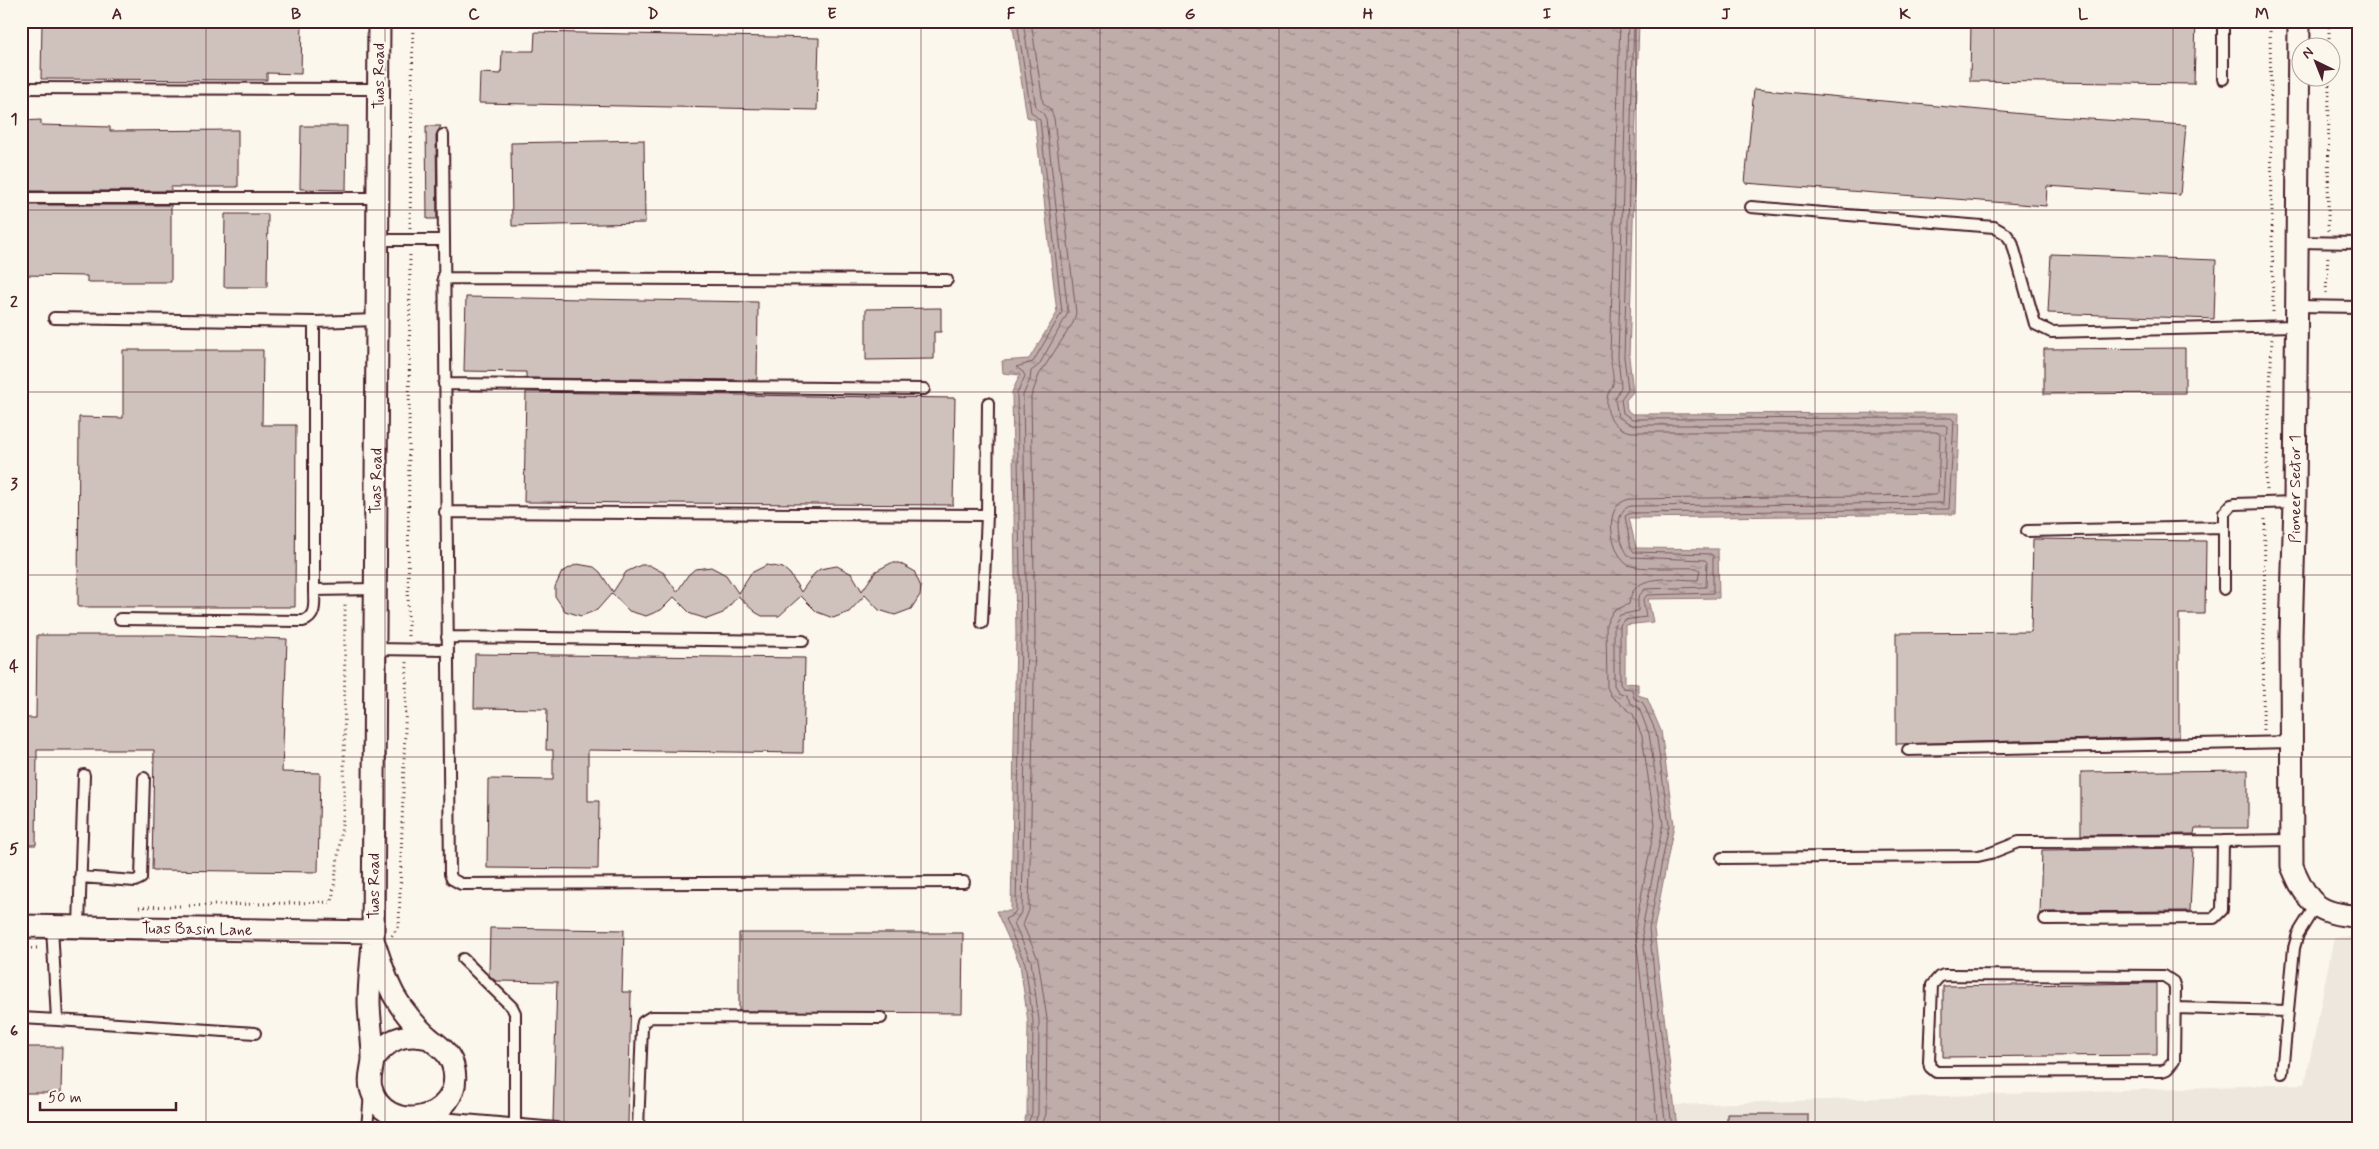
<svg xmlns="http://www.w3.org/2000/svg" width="2379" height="1149" font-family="Mynerve,sans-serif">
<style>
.built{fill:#eee7de}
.water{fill:url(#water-ripples);stroke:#907477}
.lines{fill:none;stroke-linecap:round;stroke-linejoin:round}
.shore{stroke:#79585e;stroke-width:1}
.building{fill:#cfc2bc;stroke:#4a1f2b}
.lane-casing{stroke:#4a1f2b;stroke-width:14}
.street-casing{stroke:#4a1f2b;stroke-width:25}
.path{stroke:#4a1f2b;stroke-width:3;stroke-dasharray:1 4;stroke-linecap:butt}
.lane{stroke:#fbf7ec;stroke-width:10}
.street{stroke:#fbf7ec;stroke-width:21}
.grid{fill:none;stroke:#4a1f2b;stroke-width:1;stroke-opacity:0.55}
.labels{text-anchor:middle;stroke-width:5;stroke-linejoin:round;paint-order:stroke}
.street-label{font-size:16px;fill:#4a1f2b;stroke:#fbf7ec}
.neatline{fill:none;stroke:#4a1f2b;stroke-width:2}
.grid-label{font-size:16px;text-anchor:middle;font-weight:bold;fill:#4a1f2b}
</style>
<defs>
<pattern id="water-ripples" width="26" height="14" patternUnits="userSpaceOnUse" patternTransform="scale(1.25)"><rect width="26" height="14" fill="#bfadaa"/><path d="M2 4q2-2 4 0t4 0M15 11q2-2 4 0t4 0" fill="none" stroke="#9d8c8b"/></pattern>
</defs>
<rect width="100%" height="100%" fill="#fbf7ec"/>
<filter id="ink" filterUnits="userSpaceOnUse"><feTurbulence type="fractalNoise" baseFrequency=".02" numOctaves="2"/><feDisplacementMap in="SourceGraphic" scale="10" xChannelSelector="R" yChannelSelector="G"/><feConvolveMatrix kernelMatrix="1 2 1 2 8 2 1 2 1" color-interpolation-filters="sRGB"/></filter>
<g filter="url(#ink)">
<path class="built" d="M 2334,937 L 2358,937 L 2358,1128 L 1676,1128 L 1676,1105 L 2305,1084 Z"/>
<path class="water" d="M 1012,21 L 1639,21 L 1629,357 L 1633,392 L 1626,400 L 1627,410 L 1632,414 L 1959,413 L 1956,514 L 1629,518 L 1636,548 L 1718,549 L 1719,598 L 1648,599 L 1653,622 L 1625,625 L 1625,683 L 1638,684 L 1638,695 L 1647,698 L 1661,731 L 1674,825 L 1654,929 L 1677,1128 L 1021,1128 L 1027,1113 L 1028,1022 L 1020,964 L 996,911 L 1011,911 L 1016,634 L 1012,392 L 1020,375 L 1003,373 L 1002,361 L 1029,359 L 1057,313 L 1035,120 L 1027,117 Z"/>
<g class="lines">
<path class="shore" d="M 1017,21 L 1031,112 L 1040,120 L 1062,312 L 1033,362 L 1016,367 L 1023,372 L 1025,376 L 1017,394 L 1021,634 L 1016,910 L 1013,915 L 1005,919 L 1025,963 L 1033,1021 L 1032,1113 L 1026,1128
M 1023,21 L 1036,108 L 1043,113 L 1046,119 L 1068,313 L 1039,365 L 1031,371 L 1030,380 L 1023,395 L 1027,634 L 1022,911 L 1014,923 L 1031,961 L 1039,1020 L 1038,1114 L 1033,1128
M 1031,21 L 1043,103 L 1050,109 L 1054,118 L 1076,313 L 1073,323 L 1039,375 L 1031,397 L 1035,634 L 1029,910 L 1023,925 L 1038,959 L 1047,1019 L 1046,1114 L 1041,1128
M 1620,21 L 1610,356 C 1611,365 1614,375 1613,384 C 1613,387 1609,390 1608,394 C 1603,412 1614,430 1632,432 L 1937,432 L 1940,435 L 1938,493 L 1936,495 L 1630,499 C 1599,504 1613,557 1628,565 C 1640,570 1682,567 1697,568 L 1700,570 L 1698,580 C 1673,580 1632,571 1629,604 L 1613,611 L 1606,624 L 1607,687 L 1611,696 L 1633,714 L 1642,736 L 1655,824 L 1635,929 L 1658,1128
M 1628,21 L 1618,357 L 1621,387 L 1615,399 L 1618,417 L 1632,425 L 1945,425 L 1947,427 L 1943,503 L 1631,506 C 1611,510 1620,548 1630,557 L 1705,560 L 1707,562 L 1706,587 L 1645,589 L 1638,597 L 1638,611 L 1620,615 L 1614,625 L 1614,685 L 1618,692 L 1626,695 L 1631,703 L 1639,708 L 1649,734 L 1663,824 L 1642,929 L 1666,1128
M 1634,21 L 1624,357 L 1628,389 L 1621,399 L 1623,413 L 1632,419 L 1951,418 L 1954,421 L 1949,509 L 1631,513 L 1625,516 L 1631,548 L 1634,552 L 1711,554 L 1713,556 L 1713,593 L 1647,595 L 1643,600 L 1646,617 L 1624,620 L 1620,625 L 1620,684 L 1623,688 L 1632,689 L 1634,698 L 1643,703 L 1656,732 L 1669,825 L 1649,929 L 1672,1128"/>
</g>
<path class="building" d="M 42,21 L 302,21 L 301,74 L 267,73 L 267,80 L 41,79 Z
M 1971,21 L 2196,21 L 2194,84 L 1970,81 Z
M 535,32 L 819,38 L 817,110 L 479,103 L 480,73 L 501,74 L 502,51 L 534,51 Z
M 1754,89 L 2056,117 L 2186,125 L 2180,195 L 2047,186 L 2046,206 L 1745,183 Z
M 41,120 L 41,125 L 110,127 L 110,131 L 238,130 L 238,187 L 171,187 L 171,191 L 21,191 L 21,121 Z
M 301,126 L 347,126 L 346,190 L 300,189 Z
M 426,126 L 441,126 L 436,135 L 437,219 L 427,219 Z
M 644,140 L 645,223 L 512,226 L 511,143 Z
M 21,205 L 171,205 L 171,282 L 87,282 L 87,276 L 21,275 Z
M 225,214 L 268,214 L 267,287 L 224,287 Z
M 2051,254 L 2216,260 L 2214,319 L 2048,313 Z
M 466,297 L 758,302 L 757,380 L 526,378 L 526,372 L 464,371 Z
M 941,308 L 941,332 L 934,332 L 934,359 L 866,360 L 866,309 Z
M 2185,348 L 2185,393 L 2044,394 L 2044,349 Z
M 123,350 L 263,350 L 262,425 L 296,425 L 295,607 L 78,607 L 79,417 L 123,418 Z
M 526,392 L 955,398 L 953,505 L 524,502 Z
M 2033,539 L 2206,541 L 2205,614 L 2179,614 L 2179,737 L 1896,744 L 1896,633 L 2031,632 Z
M 891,563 L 899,563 L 914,571 L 921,587 L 920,595 L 911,609 L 895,615 L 879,610 L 865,595 L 849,612 L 833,618 L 817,612 L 801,596 L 779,616 L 762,616 L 755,612 L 738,596 L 723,613 L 707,619 L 691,614 L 674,597 L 661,610 L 646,616 L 629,611 L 612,593 L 597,610 L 581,616 L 565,611 L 555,596 L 555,587 L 562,572 L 577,564 L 594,567 L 600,572 L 613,592 L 626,572 L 641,565 L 649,565 L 664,573 L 677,592 L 688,575 L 695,569 L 711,567 L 726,575 L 738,593 L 751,573 L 767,565 L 783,568 L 790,574 L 801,592 L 814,574 L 820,569 L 837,566 L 852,574 L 862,591 L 876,571 Z
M 37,635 L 178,635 L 287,639 L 282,772 L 320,773 L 318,872 L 152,870 L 154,750 L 37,750 L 36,845 L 21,845 L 21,718 L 36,718 Z
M 475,654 L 805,658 L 803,753 L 588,750 L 588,801 L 599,801 L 598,869 L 487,868 L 488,779 L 553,780 L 553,750 L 546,750 L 547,709 L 474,708 Z
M 2248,770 L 2248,828 L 2195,828 L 2194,834 L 2081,835 L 2081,772 Z
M 2193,848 L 2190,911 L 2045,912 L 2040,914 L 2042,850 Z
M 490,928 L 624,930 L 622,992 L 631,992 L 628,1125 L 561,1123 L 553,1121 L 557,982 L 496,981 L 489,975 Z
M 739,933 L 963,933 L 962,1013 L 739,1011 Z
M 2157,983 L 2157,1055 L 1943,1057 L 1943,986 Z
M 21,1047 L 62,1047 L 61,1093 L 21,1093 Z
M 1727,1114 L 1808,1114 L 1808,1128 L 1727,1128 Z"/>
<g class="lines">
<defs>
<path id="lane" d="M 2223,79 L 2223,21
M 21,88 L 378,89
M 443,135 L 450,874 L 452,879 L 461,884 L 964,882
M 21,198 L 378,198
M 1751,207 L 1994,227 L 2006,234 L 2012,242 L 2035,324 L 2051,332 L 2297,326
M 377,240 L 443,240
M 2297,242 L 2358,243
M 443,278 L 947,280
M 2297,306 L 2358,307
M 54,318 L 314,322 L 377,320
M 444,384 L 924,389
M 445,512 L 987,515 L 982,623
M 987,515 L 988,403
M 2027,531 L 2224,527
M 2224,589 L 2224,513 L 2231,505 L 2235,504 L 2295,502
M 314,590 L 375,589
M 120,619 L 303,621 C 317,617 314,602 314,590 L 314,322
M 447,637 L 803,641
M 373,649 L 447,650
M 1908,750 L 2293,742
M 1722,858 L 1978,856 L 1991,853 L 2019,842 L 2223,841
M 80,877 L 135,881 L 141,878 L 144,778
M 2045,919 L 2214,918 L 2222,910 L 2223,841 L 2292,840
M 52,926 L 57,1020 L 255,1033
M 79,926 L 84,775
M 463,959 L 512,1007 L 515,1013 L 515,1124
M 1944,975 L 2164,976 L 2173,982 L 2175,988 L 2174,1061 L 2167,1069 L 2162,1071 L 1936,1072 L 1930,1067 L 1929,1062 L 1932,985 L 1939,977 Z
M 2175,1008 L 2288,1011
M 21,1018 L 57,1020
M 2282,1073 L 2294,948 L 2298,934 L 2316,905
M 430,1117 L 556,1128
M 367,1128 L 370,1094
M 638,1128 L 642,1027 L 643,1022 L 651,1017 L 881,1018"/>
<path id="street" d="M 2299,21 L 2295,502 L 2291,635 L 2292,866 C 2307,902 2317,915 2358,916
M 21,926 L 373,932
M 373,940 C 380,959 385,980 395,997 C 403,1011 417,1028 429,1038 C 440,1047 451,1053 454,1070 C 463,1121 384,1138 371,1088 C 368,1077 373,1068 373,1058 C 373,1039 369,1020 369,1001 C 369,981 372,960 373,940 L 379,21
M 373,1060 C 387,1039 404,1032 429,1038"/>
</defs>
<use href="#lane" class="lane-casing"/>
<use href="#street" class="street-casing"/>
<path class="path" d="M 2270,21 L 2273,315
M 2329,48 L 2329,21
M 410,228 L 413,21
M 2328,231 L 2329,78
M 2326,293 L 2328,254
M 2266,490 L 2272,339
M 408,636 L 410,252
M 2263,730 L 2265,516
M 139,907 L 332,902 L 344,810 L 345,602
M 392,936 L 399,925 L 407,662
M 21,948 L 41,948"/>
<use href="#lane" class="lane"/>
<use href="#street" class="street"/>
</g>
</g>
<path class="grid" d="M 206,21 L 206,1128M 385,21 L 385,1128M 564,21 L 564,1128M 743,21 L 743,1128M 921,21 L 921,1128M 1100,21 L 1100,1128M 1279,21 L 1279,1128M 1458,21 L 1458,1128M 1636,21 L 1636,1128M 1815,21 L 1815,1128M 1994,21 L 1994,1128M 2173,21 L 2173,1128M 21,210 L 2358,210M 21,392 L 2358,392M 21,575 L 2358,575M 21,757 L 2358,757M 21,939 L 2358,939"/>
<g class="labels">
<g class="street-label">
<text transform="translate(378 76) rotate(-90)" y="6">Tuas Road</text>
<text transform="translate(375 481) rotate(-89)" y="6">Tuas Road</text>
<text transform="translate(2294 489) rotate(-90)" y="6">Pioneer Sector 1</text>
<text transform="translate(373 886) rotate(-90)" y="6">Tuas Road</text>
<text transform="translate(197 928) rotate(1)" y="6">Tuas Basin Lane</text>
</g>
</g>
<rect width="2379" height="1149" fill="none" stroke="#fbf7ec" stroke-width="55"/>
<g transform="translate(2316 62) rotate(317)"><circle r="24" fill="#fbf7ec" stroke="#b4a19f"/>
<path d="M0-4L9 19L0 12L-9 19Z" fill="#4a1f2b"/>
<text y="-8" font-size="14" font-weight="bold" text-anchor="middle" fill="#4a1f2b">N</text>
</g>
<path d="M40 1102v8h136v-8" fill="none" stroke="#4a1f2b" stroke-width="2.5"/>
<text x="48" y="1102" font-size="15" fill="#4a1f2b" stroke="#fbf7ec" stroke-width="4" paint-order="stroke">50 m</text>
<rect x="28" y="28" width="2324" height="1094" class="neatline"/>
<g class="grid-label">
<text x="117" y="19">A</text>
<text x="296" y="19">B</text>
<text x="474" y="19">C</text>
<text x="653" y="19">D</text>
<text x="832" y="19">E</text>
<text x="1011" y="19">F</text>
<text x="1190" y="19">G</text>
<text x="1368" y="19">H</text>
<text x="1547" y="19">I</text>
<text x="1726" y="19">J</text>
<text x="1905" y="19">K</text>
<text x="2083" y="19">L</text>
<text x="2262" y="19">M</text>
<text x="14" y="124">1</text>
<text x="14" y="307">2</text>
<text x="14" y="489">3</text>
<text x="14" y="671">4</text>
<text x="14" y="854">5</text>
<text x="14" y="1036">6</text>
</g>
</svg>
